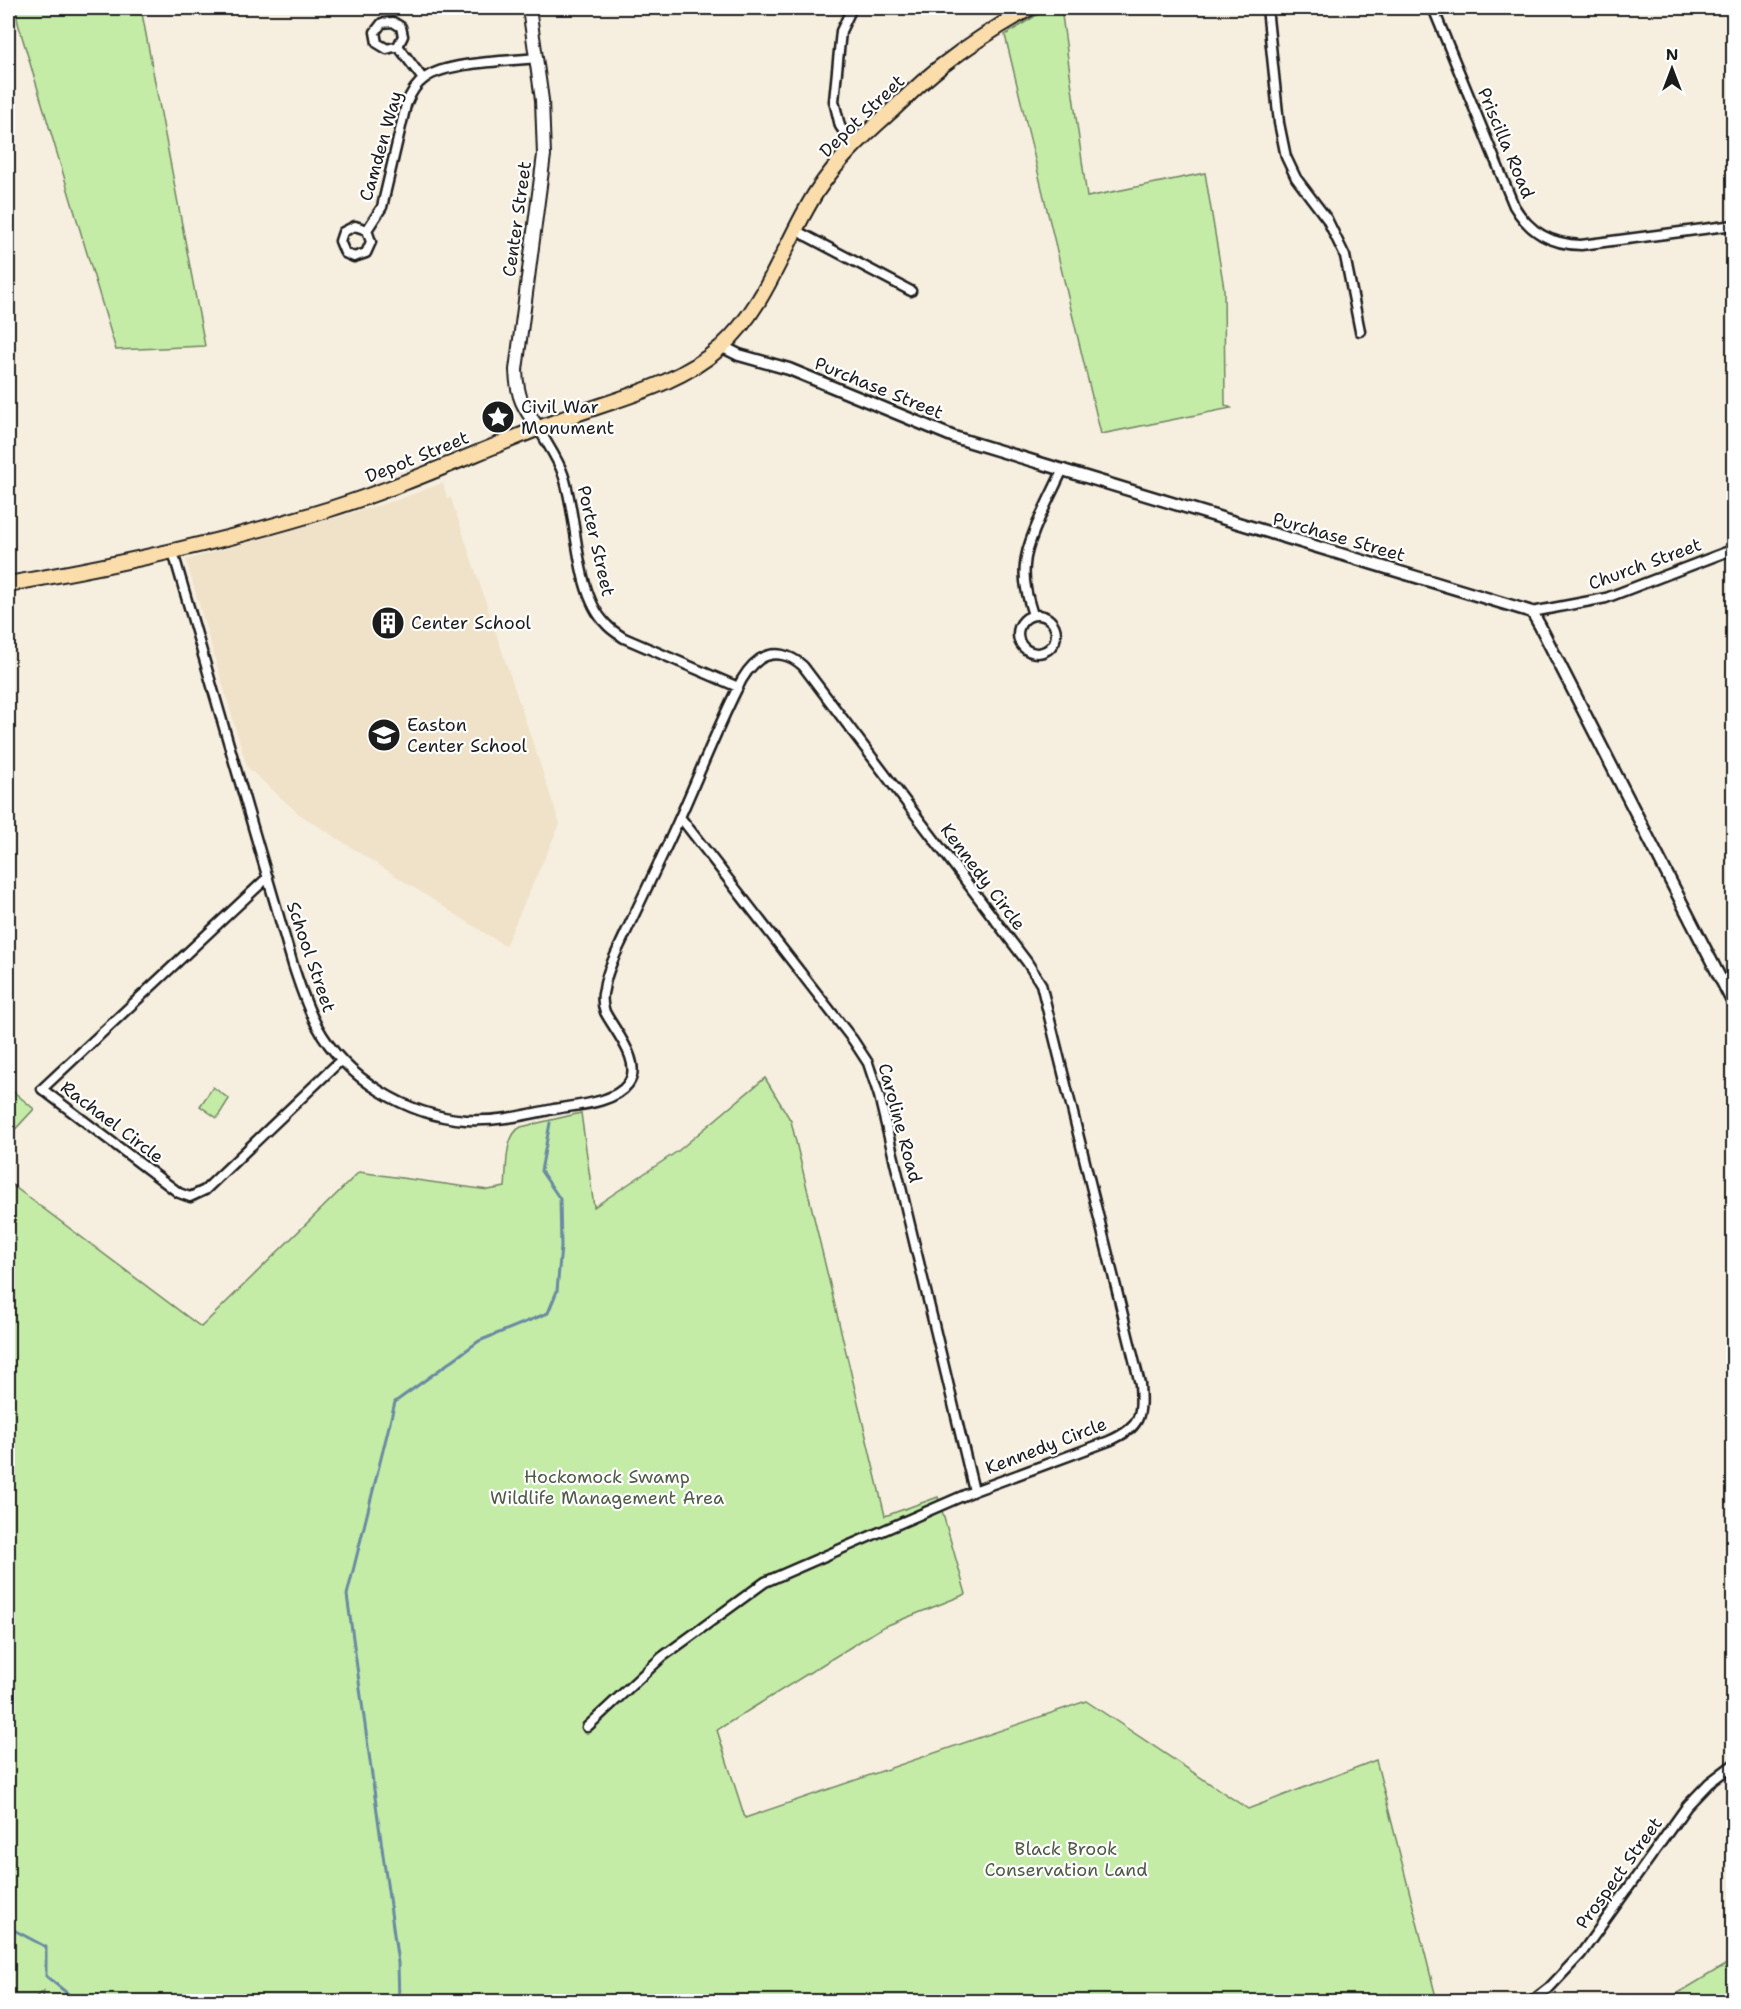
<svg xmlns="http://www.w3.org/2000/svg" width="1741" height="2009" font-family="'Shantell Sans',sans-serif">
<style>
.built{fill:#f0e2c9}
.green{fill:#c4eca7;stroke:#708462;stroke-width:1.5}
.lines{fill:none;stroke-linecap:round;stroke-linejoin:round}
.stream{stroke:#698aa2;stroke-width:3}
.minor-casing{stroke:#1c1c1c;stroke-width:13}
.tertiary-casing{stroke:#1c1c1c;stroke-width:15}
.secondary-casing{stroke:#1c1c1c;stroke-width:16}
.trunk-casing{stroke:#1c1c1c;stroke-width:18}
.minor{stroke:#fff;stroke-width:8}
.tertiary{stroke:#fff;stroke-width:10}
.secondary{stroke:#fff;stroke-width:12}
.trunk{stroke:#faddab;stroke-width:14}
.labels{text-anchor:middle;stroke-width:4.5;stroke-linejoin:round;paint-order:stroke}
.street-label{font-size:18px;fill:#1c1c1c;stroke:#fff}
.poi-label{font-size:18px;fill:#1c1c1c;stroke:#fff;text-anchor:start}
.park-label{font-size:18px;fill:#4e5a46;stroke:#fff}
</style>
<rect width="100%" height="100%" fill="#f6eedf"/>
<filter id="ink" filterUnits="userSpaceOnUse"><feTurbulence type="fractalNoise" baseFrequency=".0167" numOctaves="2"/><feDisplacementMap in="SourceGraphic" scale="12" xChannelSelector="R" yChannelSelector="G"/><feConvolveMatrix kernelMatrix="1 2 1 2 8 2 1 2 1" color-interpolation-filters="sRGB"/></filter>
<g filter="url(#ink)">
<path class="built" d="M 443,483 L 447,498 L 451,498 L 560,824 L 505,946 L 299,814 L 247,767 L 186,560 L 397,500 Z"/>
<path class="green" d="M 16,8 L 141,8 L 205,346 L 116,350 L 18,23 Z
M 1048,8 L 1061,8 L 1087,197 L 1205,173 L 1224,288 L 1225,405 L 1231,408 L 1101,434 L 1005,35 Z
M 765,1078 L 791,1121 L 885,1516 L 938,1497 L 966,1594 L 883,1627 L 717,1730 L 745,1818 L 1086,1701 L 1248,1809 L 1376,1760 L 1437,2001 L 1396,2001 L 1391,1994 L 1380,2002 L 42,2001 L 44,1991 L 30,2001 L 8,2001 L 8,1182 L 201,1327 L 359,1172 L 488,1190 L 505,1187 C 507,1170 504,1135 521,1127 L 581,1113 L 594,1207 L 678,1151 Z
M 8,1087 L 34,1109 L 8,1137 Z
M 213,1087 L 229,1099 L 217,1118 L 200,1106 Z
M 1733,1960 L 1733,2001 L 1665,2001 Z"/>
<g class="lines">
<path class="stream" d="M 8,1930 L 12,1929 L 46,1947 L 46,1976 L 78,2002
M 399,2002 L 398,1963 L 347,1595 L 395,1402 L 479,1341 L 548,1313 L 557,1291 L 561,1247 L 560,1199 L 541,1171 L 550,1123"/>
<defs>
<path id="minor" d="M 852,8 L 841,31 L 834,101 L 840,126 L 853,145
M 1267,8 L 1279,123 L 1286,157 L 1296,178 L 1327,219 L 1345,256 L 1360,331
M 1433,8 L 1514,206 C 1530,233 1551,244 1581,245 L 1734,225
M 398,46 L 387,49 L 377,43 L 375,32 L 382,23 L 393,22 L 401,27 L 403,36 L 398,46 L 423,79
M 367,230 L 371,242 L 366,253 L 354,257 L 345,253 L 340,241 L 343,232 L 355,226 L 367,230 L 382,207 L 406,105 C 410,94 415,85 425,78 C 446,62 509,61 537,58
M 795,230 L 911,291
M 539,429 C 547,444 558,459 563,474 C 578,516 574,592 606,624 C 611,630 618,634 624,638 L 738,687
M 173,552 L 293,965 C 300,986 306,1006 317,1026 C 345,1078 407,1116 466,1120 C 496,1122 525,1115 554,1109 C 576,1105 613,1104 628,1084 C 644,1063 614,1030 605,1012 C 602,1004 602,996 604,989 C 607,969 618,950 626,932 C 638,907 650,881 662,856 C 689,801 710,743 737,689 C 742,678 750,666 760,659 C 775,650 791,655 803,666 L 1027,962 L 1041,984 L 1140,1384 C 1142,1417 1141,1427 1109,1441 L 974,1491 L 765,1582 L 662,1657 L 587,1727
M 1532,612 L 1606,598 L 1734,549
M1018 634a19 19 0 1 1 38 0a19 19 0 1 1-38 0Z
M 1033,615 C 1028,599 1023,582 1025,565 C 1026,540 1052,494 1063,469
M 680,817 L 853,1040 L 868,1063 L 879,1096 L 974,1491
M 268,877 L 42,1089 L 179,1193 L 190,1197 L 205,1190 L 341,1060
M 1531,2002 L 1549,1988 L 1581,1954 L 1687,1806 L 1709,1783 L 1734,1764"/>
<path id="tertiary" d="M 721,346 L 739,355 L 789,369 L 954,437 L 1532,612 L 1540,626 L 1734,1005"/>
<path id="secondary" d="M 529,8 L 542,100 L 544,155 L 516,370 C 517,398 523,407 539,429"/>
<path id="trunk" d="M 8,584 C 117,565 224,542 330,509 C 409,484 483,449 560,420 C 614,399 676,387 721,347 C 768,305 784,242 817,191 C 837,161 861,138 888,114 C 906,98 923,80 943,65 C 970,44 1000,25 1030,8"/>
</defs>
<use href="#minor" class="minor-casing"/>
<use href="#tertiary" class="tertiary-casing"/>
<use href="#secondary" class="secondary-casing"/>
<use href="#trunk" class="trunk-casing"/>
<use href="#minor" class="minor"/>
<use href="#tertiary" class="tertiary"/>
<use href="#secondary" class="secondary"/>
<use href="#trunk" class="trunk"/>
</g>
</g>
<defs>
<symbol id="sight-disc" viewBox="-11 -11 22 22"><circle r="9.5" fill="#1c1c1c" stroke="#fff"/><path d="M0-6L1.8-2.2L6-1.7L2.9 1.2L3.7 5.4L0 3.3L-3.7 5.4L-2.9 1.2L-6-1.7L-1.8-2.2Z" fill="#fff"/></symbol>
<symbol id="building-disc" viewBox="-11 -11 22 22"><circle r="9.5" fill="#1c1c1c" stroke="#fff"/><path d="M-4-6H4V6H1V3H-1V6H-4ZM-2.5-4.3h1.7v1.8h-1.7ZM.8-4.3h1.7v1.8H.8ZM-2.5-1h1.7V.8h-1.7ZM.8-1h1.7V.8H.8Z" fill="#fff"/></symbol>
<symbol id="school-disc" viewBox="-11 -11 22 22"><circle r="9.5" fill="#1c1c1c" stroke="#fff"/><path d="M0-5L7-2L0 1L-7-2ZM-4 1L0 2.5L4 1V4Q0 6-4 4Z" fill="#fff"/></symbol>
</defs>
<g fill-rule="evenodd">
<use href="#sight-disc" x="479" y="398" width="38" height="38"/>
<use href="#building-disc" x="369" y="604" width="38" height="38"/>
<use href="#school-disc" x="365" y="716" width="38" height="38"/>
</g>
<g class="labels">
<g class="street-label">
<text transform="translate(862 116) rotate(-44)" y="6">Depot Street</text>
<text transform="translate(1506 143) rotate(67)" y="6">Priscilla Road</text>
<text transform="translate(381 146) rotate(-74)" y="6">Camden Way</text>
<text transform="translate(517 219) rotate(-82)" y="6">Center Street</text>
<text transform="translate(879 388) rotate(22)" y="6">Purchase Street</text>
<text transform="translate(417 457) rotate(-22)" y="6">Depot Street</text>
<text transform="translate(1339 537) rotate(16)" y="6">Purchase Street</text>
<text transform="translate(596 541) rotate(77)" y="6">Porter Street</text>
<text transform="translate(1645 564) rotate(-20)" y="6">Church Street</text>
<text transform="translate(983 877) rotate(53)" y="6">Kennedy Circle</text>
<text transform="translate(311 957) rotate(71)" y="6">School Street</text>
<text transform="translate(112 1122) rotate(37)" y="6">Rachael Circle</text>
<text transform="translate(900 1123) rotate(75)" y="6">Caroline Road</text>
<text transform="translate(1046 1446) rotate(-21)" y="6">Kennedy Circle</text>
<text transform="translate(1619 1873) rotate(-54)" y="6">Prospect Street</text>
</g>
<g class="poi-label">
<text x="521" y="413">Civil War<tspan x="521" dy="21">Monument</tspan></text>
<text x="411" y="629">Center School</text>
<text x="407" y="731">Easton<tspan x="407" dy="21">Center School</tspan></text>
</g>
<g class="park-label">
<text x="607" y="1483">Hockomock Swamp<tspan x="607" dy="21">Wildlife Management Area</tspan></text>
<text x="1066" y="1855">Black Brook<tspan x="1066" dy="21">Conservation Land</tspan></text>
</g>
</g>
<rect width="1741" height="2009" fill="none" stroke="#fff" stroke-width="30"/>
<rect x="15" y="15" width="1711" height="1979" fill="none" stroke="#1c1c1c" stroke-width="2" filter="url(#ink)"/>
<g transform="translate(1672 69)" stroke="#ffffff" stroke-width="4.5" paint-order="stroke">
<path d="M0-4.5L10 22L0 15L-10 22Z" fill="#1c1c1c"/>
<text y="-9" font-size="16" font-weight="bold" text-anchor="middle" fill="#1c1c1c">N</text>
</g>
</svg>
